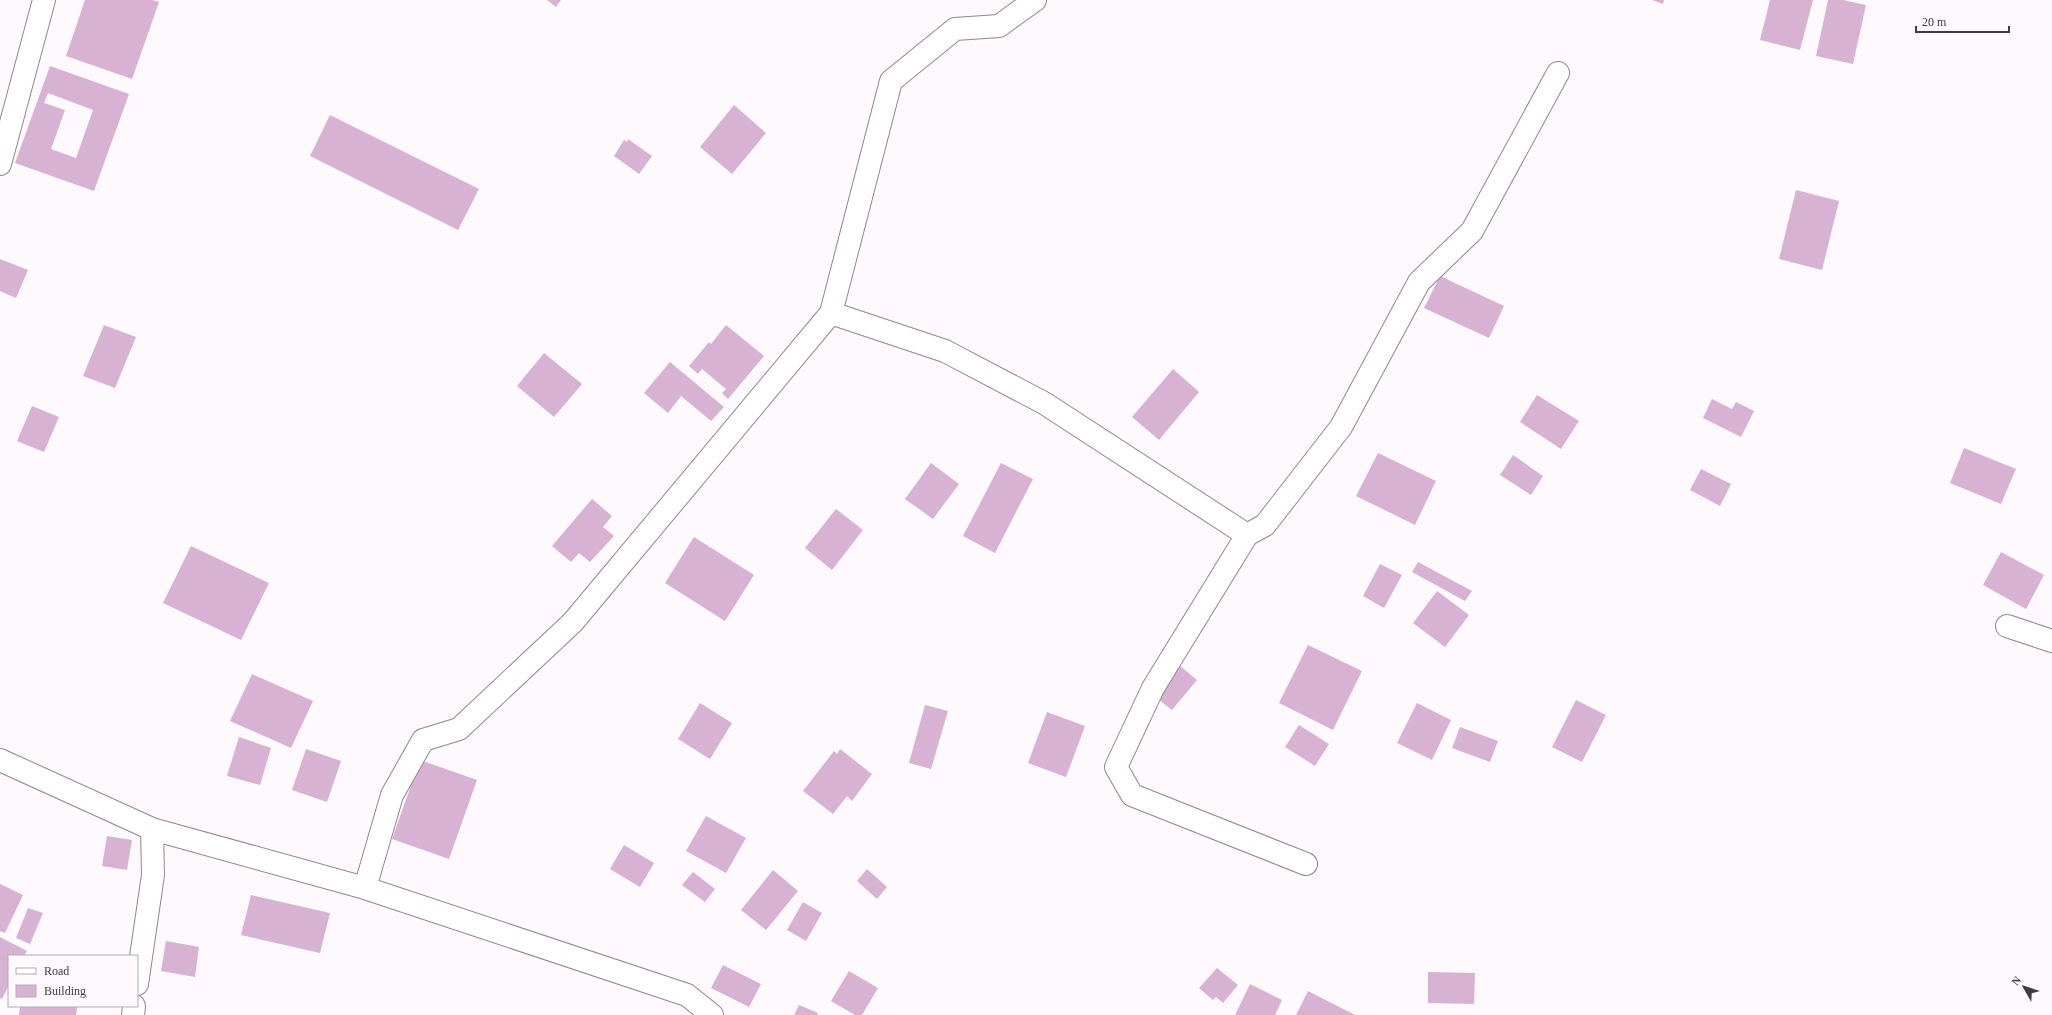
<svg xmlns="http://www.w3.org/2000/svg" width="2052" height="1015" font-family="'Times New Roman',serif">
<style>
.building{fill:#d8b2d2;fill-rule:evenodd}
.lines{fill:none;stroke-linecap:round;stroke-linejoin:round}
.minor-casing{stroke:#968493;stroke-width:24}
.minor{stroke:#fff;stroke-width:22}
</style>
<rect width="100%" height="100%" fill="#fdf9fc"/>
<path class="building" d="M 85,0 L 152,0 L 159,2 L 132,79 L 66,56 Z
M 547,0 L 561,0 L 556,7 Z
M 1652,0 L 1664,0 L 1663,4 Z
M 1770,0 L 1813,0 L 1800,50 L 1760,40 Z
M 1828,0 L 1843,0 L 1866,5 L 1853,64 L 1816,56 Z
M 50,66 L 129,94 L 94,191 L 15,163 ZM 48,93 L 93,110 L 76,158 L 51,149 L 65,110 L 44,103 Z
M 734,105 L 766,133 L 732,174 L 700,147 Z
M 330,115 L 479,189 L 458,230 L 310,156 Z
M 628,139 L 652,156 L 639,174 L 614,156 L 624,140 L 627,142 Z
M 1796,190 L 1839,201 L 1822,270 L 1779,259 Z
M 0,259 L 28,270 L 16,298 L 0,291 Z
M 1440,276 L 1504,306 L 1489,338 L 1424,308 Z
M 104,325 L 136,337 L 115,388 L 83,376 Z
M 726,325 L 764,356 L 728,399 L 722,393 L 726,389 L 702,369 L 698,374 L 689,366 L 709,342 L 711,344 Z
M 544,353 L 582,384 L 554,417 L 517,386 Z
M 670,362 L 724,407 L 711,421 L 681,396 L 668,413 L 644,393 Z
M 1173,369 L 1199,392 L 1159,440 L 1132,417 Z
M 1537,395 L 1579,421 L 1561,449 L 1520,422 Z
M 1712,399 L 1732,409 L 1736,402 L 1754,411 L 1741,437 L 1703,418 Z
M 32,406 L 59,417 L 44,452 L 17,441 Z
M 1964,448 L 2016,469 L 2001,504 L 1950,483 Z
M 1378,453 L 1436,481 L 1415,525 L 1356,496 Z
M 1513,455 L 1543,476 L 1531,495 L 1500,475 Z
M 931,463 L 959,484 L 933,519 L 905,499 Z
M 1001,463 L 1033,479 L 995,553 L 963,536 Z
M 1701,469 L 1731,484 L 1720,506 L 1690,490 Z
M 592,499 L 612,516 L 603,527 L 614,536 L 590,562 L 579,553 L 571,562 L 552,546 Z
M 836,509 L 863,530 L 832,570 L 805,548 Z
M 694,537 L 754,575 L 725,621 L 665,583 Z
M 191,546 L 269,583 L 241,640 L 163,603 Z
M 2001,552 L 2044,575 L 2026,609 L 1983,585 Z
M 1418,562 L 1472,591 L 1465,601 L 1412,572 Z
M 1380,564 L 1402,575 L 1384,608 L 1363,596 Z
M 1437,591 L 1469,615 L 1445,647 L 1413,623 Z
M 1308,645 L 1362,671 L 1333,730 L 1279,703 Z
M 1179,665 L 1197,680 L 1172,710 L 1154,696 Z
M 252,674 L 313,701 L 291,748 L 230,721 Z
M 1576,700 L 1606,715 L 1582,762 L 1552,747 Z
M 700,703 L 732,723 L 710,759 L 678,739 Z
M 1417,703 L 1451,720 L 1432,760 L 1397,743 Z
M 925,705 L 948,711 L 931,769 L 909,763 Z
M 1047,712 L 1085,726 L 1066,777 L 1028,763 Z
M 1299,725 L 1329,744 L 1315,766 L 1285,747 Z
M 1460,727 L 1498,741 L 1490,762 L 1452,748 Z
M 239,737 L 271,748 L 260,785 L 227,776 Z
M 306,749 L 341,761 L 327,802 L 292,790 Z
M 840,749 L 872,774 L 852,801 L 847,796 L 833,814 L 803,791 L 834,751 L 837,754 Z
M 420,760 L 477,780 L 449,859 L 392,839 Z
M 706,816 L 746,838 L 726,873 L 686,851 Z
M 107,836 L 132,840 L 127,870 L 102,866 Z
M 624,845 L 654,863 L 640,887 L 610,869 Z
M 867,869 L 887,887 L 877,899 L 857,881 Z
M 773,870 L 798,891 L 766,930 L 741,910 Z
M 693,872 L 715,889 L 705,902 L 682,885 Z
M 0,884 L 23,895 L 5,933 L 0,931 Z
M 251,895 L 330,913 L 320,953 L 241,935 Z
M 803,902 L 822,913 L 806,941 L 787,930 Z
M 28,908 L 43,913 L 30,944 L 16,938 Z
M 0,937 L 27,951 L 24,956 L 9,956 L 9,985 L 2,999 L 0,998 Z
M 166,941 L 199,947 L 195,977 L 161,971 Z
M 723,965 L 761,984 L 749,1007 L 711,988 Z
M 1217,968 L 1238,985 L 1223,1003 L 1216,997 L 1213,1000 L 1199,988 Z
M 849,971 L 878,988 L 862,1015 L 855,1015 L 831,1001 Z
M 1428,972 L 1475,973 L 1474,1004 L 1428,1003 Z
M 1250,984 L 1282,1000 L 1275,1015 L 1235,1015 Z
M 1308,991 L 1355,1015 L 1296,1015 Z
M 799,1005 L 818,1013 L 817,1015 L 794,1015 Z
M 20,1006 L 70,1006 L 77,1007 L 76,1015 L 19,1015 Z"/>
<g class="lines">
<defs>
<path id="minor" d="M 0,164 L 44,0
M 831,313 L 945,351 L 1044,403 L 1247,535
M 2007,626 L 2052,641
M 0,760 L 152,829 L 365,888 L 687,995 L 712,1015
M 1306,864 L 1132,795 L 1116,767 L 1153,688 L 1247,535 L 1265,525 L 1341,427 L 1419,282 L 1472,231 L 1558,73
M 365,888 L 392,795 L 423,740 L 459,729 L 573,622 L 831,313 L 891,81 L 955,29 L 999,26 L 1035,0
M 137,984 L 153,875 L 152,829
M 133,1015 L 134,1006"/>
</defs>
<use href="#minor" class="minor-casing"/>
<use href="#minor" class="minor"/>
</g>
<rect x="8" y="955" width="130" height="52" fill="#fdf9fc" stroke="#b2adb1"/>
<rect x="16" y="968" width="20" height="6" fill="#ffffff" stroke="#b2adb1"/>
<text x="44" y="975" font-size="12" fill="#423a40">Road</text>
<rect x="16" y="985" width="20" height="12" fill="#d8b2d2" stroke="#b2adb1"/>
<text x="44" y="995" font-size="12" fill="#423a40">Building</text>
<g transform="translate(2024 987) rotate(309)" stroke="#fdf9fc" stroke-width="3" paint-order="stroke">
<path d="M0-3L7 15L0 10L-7 15Z" fill="#423a40"/>
<text y="-6" font-size="11" font-weight="bold" text-anchor="middle" fill="#423a40">N</text>
</g>
<path d="M1916 26v6h93v-6" fill="none" stroke="#423a40" stroke-width="2"/>
<text x="1922" y="26" font-size="12" fill="#423a40" stroke="#fdf9fc" stroke-width="3" paint-order="stroke">20 m</text>
</svg>
